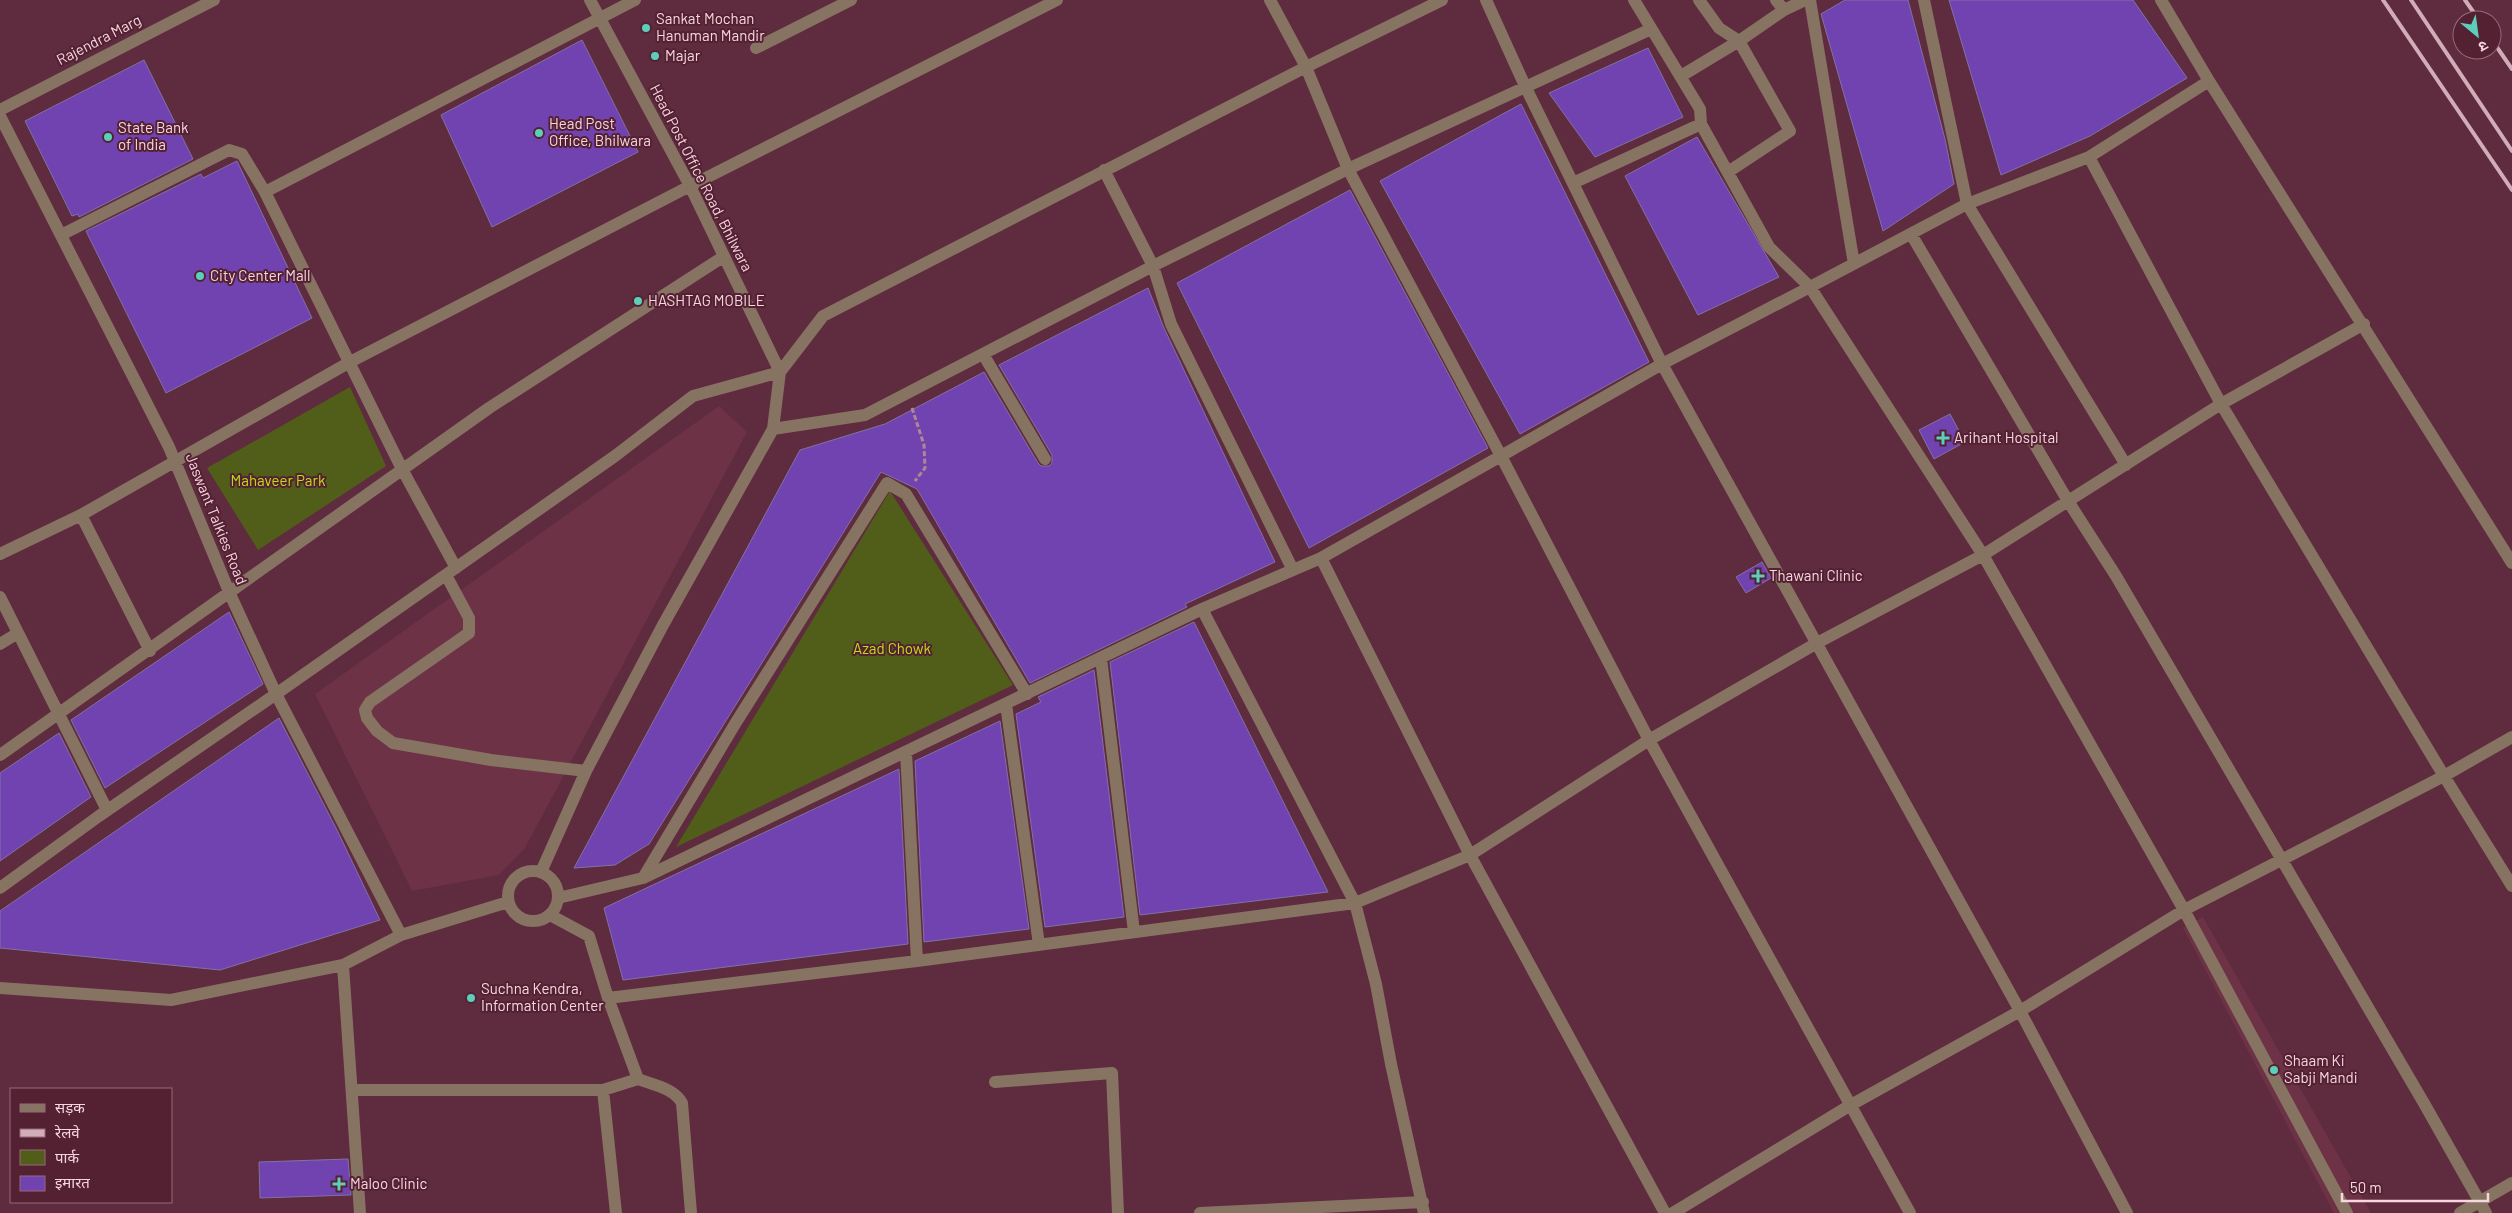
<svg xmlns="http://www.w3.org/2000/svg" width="2512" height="1213" font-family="Barlow,'Noto Sans Devanagari',sans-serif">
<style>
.built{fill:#6e3247}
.green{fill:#515e19}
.building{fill:#7143b0;stroke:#8271a4}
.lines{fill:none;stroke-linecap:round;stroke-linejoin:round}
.path{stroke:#b08694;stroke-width:3;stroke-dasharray:5 2.5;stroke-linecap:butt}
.minor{stroke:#877362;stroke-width:12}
.rail{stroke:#d2adb8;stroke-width:4}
.poi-dot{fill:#5dceb9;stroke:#542133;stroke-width:2}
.labels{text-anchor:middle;stroke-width:4;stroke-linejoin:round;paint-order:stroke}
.poi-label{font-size:15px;fill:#f7d6df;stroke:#542133;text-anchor:start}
.street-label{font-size:15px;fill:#f7d6df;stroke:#542133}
.park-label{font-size:15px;fill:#bfdf16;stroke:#542133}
</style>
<rect width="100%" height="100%" fill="#5f2b3e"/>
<path class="built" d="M 719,406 L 747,432 L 525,848 L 499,875 L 412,891 L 315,694 Z
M 2203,917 L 2371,1213 L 2334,1213 L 2183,928 Z"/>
<path class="green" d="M 350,387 L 386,466 L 258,550 L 207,468 Z
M 890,491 L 1013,685 L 676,847 Z"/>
<path class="building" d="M 1845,0 L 1908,0 L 1945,139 L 1954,184 L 1883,231 L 1821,14 Z
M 1949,0 L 2133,0 L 2187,78 L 2090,136 L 2001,175 Z
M 582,40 L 638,152 L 492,227 L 441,115 Z
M 1648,48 L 1683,117 L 1595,157 L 1549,93 Z
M 144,60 L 193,159 L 79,217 L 78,214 L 72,216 L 25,121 Z
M 1521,104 L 1649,362 L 1520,434 L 1380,181 Z
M 1697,137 L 1779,277 L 1698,315 L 1625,176 Z
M 237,161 L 312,318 L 166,393 L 86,231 L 201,174 L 203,178 Z
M 1350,190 L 1488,448 L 1309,548 L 1177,283 Z
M 1148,288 L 1164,328 L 1275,562 L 1185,604 L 1187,607 L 1030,683 L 917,489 L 881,472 L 649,844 L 615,865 L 574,868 L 800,450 L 885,424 L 984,372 L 1038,463 L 1041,466 L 1049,466 L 1052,463 L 1052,455 L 999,365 Z
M 1950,414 L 1965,442 L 1934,459 L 1919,430 Z
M 1762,562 L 1771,578 L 1746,593 L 1736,577 Z
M 229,612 L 263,684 L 105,788 L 71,720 Z
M 1194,622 L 1328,892 L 1140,915 L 1110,662 Z
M 1094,670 L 1124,917 L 1045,927 L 1016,714 L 1041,702 L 1038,697 Z
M 279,718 L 337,830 L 380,920 L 220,970 L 0,948 L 0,911 Z
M 1000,721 L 1029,929 L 924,942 L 915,761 Z
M 59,733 L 91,797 L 0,861 L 0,773 Z
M 899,769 L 908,944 L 623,980 L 604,908 Z
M 348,1159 L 351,1195 L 260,1198 L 259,1162 Z"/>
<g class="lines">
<path class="path" d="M 912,408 L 924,445 L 925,468 L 915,481"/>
<path class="minor" d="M 590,0 L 690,186 L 780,372
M 1270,0 L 1306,67 L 1348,169 L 1501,456 L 1662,364 L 1525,86 L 1486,0
M 1634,0 L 1700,109 L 1701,124
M 1699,0 L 1719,28 L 1739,41 L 1790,131 L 1728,172
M 1810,0 L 1854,264
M 1924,0 L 1967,204 L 2126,465
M 2161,0 L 2209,81 L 2512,563
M 1784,10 L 1805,0
M 756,48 L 851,0
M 1681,76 L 1739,41 L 1784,10 L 1776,0
M 0,110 L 214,0
M 0,116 L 169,447 L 230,594 L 276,694 L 401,935
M 2089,157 L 2209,81
M 1104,170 L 1153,266 L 1171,324 L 1293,570
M 1573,183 L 1701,124 L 1769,247 L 1810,287 L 1967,204 L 2089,157 L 2221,404 L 2444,776 L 2512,886
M 1911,234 L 2068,501 L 2116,576 L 2425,1105 L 2486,1213
M 61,235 L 229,150 L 242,154 L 265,192
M 983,354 L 1045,459
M 773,429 L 865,415 L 1153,266 L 1348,169 L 1651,29
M 81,515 L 150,651
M 0,554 L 81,515 L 350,362 L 690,186 L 1057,0
M 1321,558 L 1202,609 L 1355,903 L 1376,984 L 1391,1064 L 1424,1213
M 456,568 L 402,469 L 265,192 L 635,0
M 446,575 L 469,618 L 469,633 L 370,702 L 365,710 L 367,718 L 377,731 L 393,743 L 491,760 L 586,771
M 0,597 L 107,810
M 0,644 L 18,633
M 1101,658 L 1134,932
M 1006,704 L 1039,945
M 906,752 L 917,961
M 0,755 L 489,408 L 723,257
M508 896a25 25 0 1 1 50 0a25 25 0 1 1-50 0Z
M 541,872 L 586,771 L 663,625 L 773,429 L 780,372 L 823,316 L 1306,67 L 1442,0
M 643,878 L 735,724 L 887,483 L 906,494 L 1027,694
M 0,888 L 99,816 L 276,694 L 615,456 L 693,396 L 780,372
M 558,898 L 643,878 L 1202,609
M 550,915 L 589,936 L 608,998 L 638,1079 C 653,1085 674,1088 682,1103 L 691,1213
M 343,965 L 360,1213
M 0,988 L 171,1000 L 343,965 L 401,935 L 508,902
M 608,998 L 917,961 L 1355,903 L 1470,855 L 1649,740 L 1817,643 L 1983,555 L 2221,404 L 2364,324
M 995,1082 L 1112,1073 L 1118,1213
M 352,1090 L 603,1090 L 638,1079
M 603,1090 L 616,1213
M 1200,1213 L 1423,1202
M 1665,1213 L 1470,855 L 1321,558 L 1501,456 L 1649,740 L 1910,1213
M 1673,1213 L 1849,1106 L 2020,1011 L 2184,910 L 2444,776 L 2512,737
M 2127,1213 L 2020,1011 L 1662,364 L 1810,287 L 1983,555 L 2184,910 L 2347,1213
M 2460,1213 L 2512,1183"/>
<path class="rail" d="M 2383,0 L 2512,190
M 2411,0 L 2512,151
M 2465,0 L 2479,20
M 2492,40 L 2512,69"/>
</g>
<g class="poi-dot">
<circle cx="646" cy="28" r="5"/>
<circle cx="655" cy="56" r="5"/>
<circle cx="539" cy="133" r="5"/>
<circle cx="108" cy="137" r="5"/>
<circle cx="200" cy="276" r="5"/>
<circle cx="638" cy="301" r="5"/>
<path d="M1940.5 430.5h5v5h5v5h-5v5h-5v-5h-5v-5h5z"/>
<path d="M1755.5 568.5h5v5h5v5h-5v5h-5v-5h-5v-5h5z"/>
<circle cx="471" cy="998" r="5"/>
<circle cx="2274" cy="1070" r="5"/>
<path d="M336.5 1176.5h5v5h5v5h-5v5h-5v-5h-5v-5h5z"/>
</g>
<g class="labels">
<g class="poi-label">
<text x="656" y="24">Sankat Mochan<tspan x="656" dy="17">Hanuman Mandir</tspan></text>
<text x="665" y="61">Majar</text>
<text x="549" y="129">Head Post<tspan x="549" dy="17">Office, Bhilwara</tspan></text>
<text x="118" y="133">State Bank<tspan x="118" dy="17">of India</tspan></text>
<text x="210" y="281">City Center Mall</text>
<text x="648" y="306">HASHTAG MOBILE</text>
<text x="1954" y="443">Arihant Hospital</text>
<text x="1769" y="581">Thawani Clinic</text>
<text x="481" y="994">Suchna Kendra,<tspan x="481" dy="17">Information Center</tspan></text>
<text x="2284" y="1066">Shaam Ki<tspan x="2284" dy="17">Sabji Mandi</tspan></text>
<text x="350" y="1189">Maloo Clinic</text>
</g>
<g class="street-label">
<text transform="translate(99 40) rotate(-27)" y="5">Rajendra Marg</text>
<text transform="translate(701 178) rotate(63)" y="5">Head Post Office Road, Bhilwara</text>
<text transform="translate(216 519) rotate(68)" y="5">Jaswant Talkies Road</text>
</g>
<g class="park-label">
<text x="278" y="486">Mahaveer Park</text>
<text x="892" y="654">Azad Chowk</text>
</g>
</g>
<rect x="10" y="1088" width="162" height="115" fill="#542133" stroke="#956978"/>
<rect x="20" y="1104" width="25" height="8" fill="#877362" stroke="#956978"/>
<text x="55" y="1113" font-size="15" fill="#f7d6df">सड़क</text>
<rect x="20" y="1129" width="25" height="8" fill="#d2adb8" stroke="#956978"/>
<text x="55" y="1138" font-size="15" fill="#f7d6df">रेलवे</text>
<rect x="20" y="1150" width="25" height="15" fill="#515e19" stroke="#956978"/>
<text x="55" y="1163" font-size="15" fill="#f7d6df">पार्क</text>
<rect x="20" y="1176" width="25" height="15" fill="#7143b0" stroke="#956978"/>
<text x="55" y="1188" font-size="15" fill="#f7d6df">इमारत</text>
<g transform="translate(2477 35) rotate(151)"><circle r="24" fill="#542133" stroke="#956978"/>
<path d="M0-4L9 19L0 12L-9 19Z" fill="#5dceb9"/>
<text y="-8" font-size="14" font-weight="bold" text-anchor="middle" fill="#f7d6df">उ</text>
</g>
<path d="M2342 1193v8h146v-8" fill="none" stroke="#f7d6df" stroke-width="2.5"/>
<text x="2350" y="1193" font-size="15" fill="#f7d6df" stroke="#542133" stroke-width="4" paint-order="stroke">50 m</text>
</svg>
